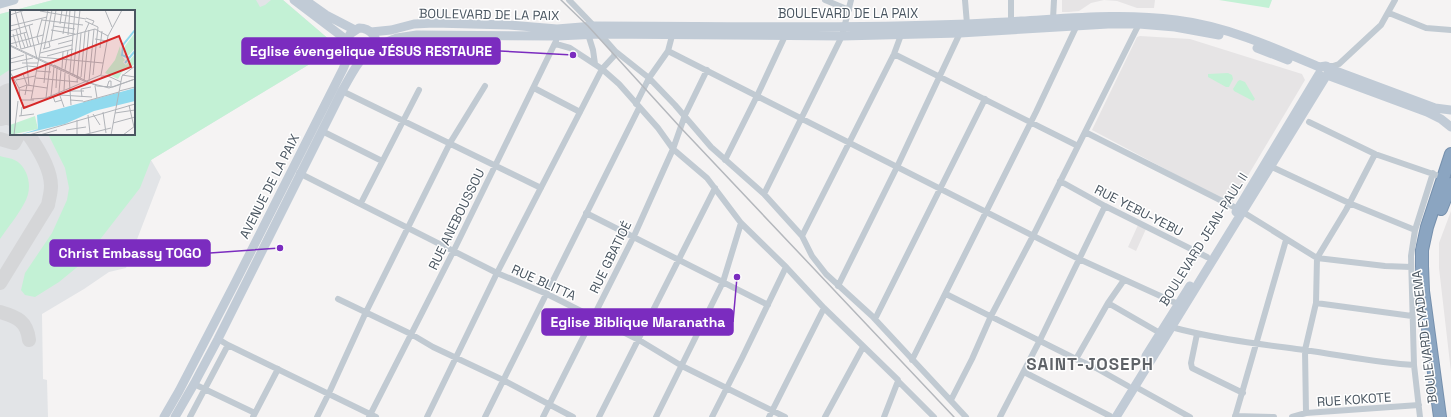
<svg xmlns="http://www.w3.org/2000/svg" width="1451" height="417" font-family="'Space Grotesk',sans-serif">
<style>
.education{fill:#e6e4e5}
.airport{fill:#e2e4e7;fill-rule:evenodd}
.green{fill:#c3f1d5}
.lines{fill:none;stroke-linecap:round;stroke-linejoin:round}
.taxiway{stroke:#d5d6d8;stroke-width:14}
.runway{stroke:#d5d6d8;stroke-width:36}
.highway-casing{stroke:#7690ad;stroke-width:14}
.street{stroke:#c1cad2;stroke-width:6}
.secondary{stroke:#c1cbd6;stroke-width:9}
.highway{stroke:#8ba5c1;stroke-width:12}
.rail{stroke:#b5b8bd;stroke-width:1.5}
.labels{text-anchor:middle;stroke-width:3;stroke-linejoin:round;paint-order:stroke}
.street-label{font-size:13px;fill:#4a5661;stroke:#fff}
.district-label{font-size:17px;font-weight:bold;letter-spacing:1px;fill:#5f6368;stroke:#fff}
.inset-river{fill:none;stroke:#90daee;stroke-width:2}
.inset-road{fill:none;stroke:#b1b4b9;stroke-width:1}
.view{fill:#d62828;fill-opacity:0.15;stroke:#d62828;stroke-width:2}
.inset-edge{fill:none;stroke:#4a5661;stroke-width:2}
.leader{fill:none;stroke:#7b2cbf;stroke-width:1.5}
.callout-dot{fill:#7b2cbf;stroke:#fff;stroke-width:1.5}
.callout{fill:#7b2cbf;stroke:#7b2cbf;stroke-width:1.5}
.callout-label{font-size:14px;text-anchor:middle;font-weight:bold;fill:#fff}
</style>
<rect width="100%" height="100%" fill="#f5f3f3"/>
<path class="education" d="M 1062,0 L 1155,0 L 1154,8 L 1137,8 L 1117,1 L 1104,0 L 1091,3 L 1079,11 L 1069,12 L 1062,12 Z
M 1140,36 L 1190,39 L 1302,74 L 1305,80 L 1231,204 L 1092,130 L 1137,37 Z
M 1451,211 L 1451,372 L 1439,268 L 1439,243 Z
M 1138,225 L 1146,229 L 1136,251 L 1128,247 Z"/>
<path class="airport" d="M 53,0 L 283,0 L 338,47 L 151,160 L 161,177 L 126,268 L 109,272 L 84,289 L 42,314 L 43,379 L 47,380 L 48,417 L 0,417 L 0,14 ZM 11,11 L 134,11 L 134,134 L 11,134 Z"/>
<path class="green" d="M 53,0 L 256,0 L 260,7 L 265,5 L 271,0 L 283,0 L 338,47 L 151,160 L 140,188 L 81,264 L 59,282 L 35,297 L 25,295 L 21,290 L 25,273 L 52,233 L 67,200 L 69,188 L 65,168 L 48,134 L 134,134 L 134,11 L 11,11 L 11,69 L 0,76 L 0,14 Z
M 1219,0 L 1272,0 L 1269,8 Z
M 1228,73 L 1232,75 L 1233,79 L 1229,87 L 1226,87 L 1208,77 L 1208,74 Z
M 1240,80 L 1245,82 L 1255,99 L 1253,101 L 1234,91 L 1233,89 L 1238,81 Z
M 0,156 C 6,158 13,158 18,162 C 27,169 31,183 28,194 C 25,207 8,227 0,239 Z"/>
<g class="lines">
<path class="taxiway" d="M 6,104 L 11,106
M 0,116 L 11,119
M 0,139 L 14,143 L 19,134
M 0,283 L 48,205 C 49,199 51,193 51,186 C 51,168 38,148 28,134
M 0,312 C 17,317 27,321 29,340"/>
<path class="runway" d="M 0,108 L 11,101"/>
<defs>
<path id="highway" d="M 1441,209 L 1451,184
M 1440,417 L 1423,291 L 1422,266 L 1422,250 L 1427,227 L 1451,154"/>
</defs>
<use href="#highway" class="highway-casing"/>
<path class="street" d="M 569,0 L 594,26
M 825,0 L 849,10
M 965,0 L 967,24
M 1389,13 L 1426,28 L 1451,30
M 1053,19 L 1054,0
M 1011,22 L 1011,0
M 588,34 L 593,50 L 595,64
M 600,34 L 615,51 L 649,78 L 675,105 L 711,147 L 764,194 L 802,236 L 812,256 L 826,274 L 872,316 L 966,417
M 556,44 L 570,48 L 602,69 L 619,84 L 658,128 L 673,149 L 707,178 L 741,223 L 786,267 L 824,308 L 898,380 L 898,381 L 934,417
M 668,51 L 1079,259 L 1178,304
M 894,54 L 1078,146
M 1327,66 L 1333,66 L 1339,64 L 1381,25 L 1395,0
M 534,88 L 580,112
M 342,91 L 541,188
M 636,104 L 649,78 L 668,51 L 673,32
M 1309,122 L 1375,154 L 1436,175
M 322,131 L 382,161
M 1085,132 L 1238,209 L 1317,258 L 1385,266 L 1411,267
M 725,160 L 757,96 L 785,36
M 1272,167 L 1349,203 L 1415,230
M 299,173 L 497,273 L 547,294 L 639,340 L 682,366 L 785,417
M 1060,181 L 1105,206 L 1207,257
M 764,194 L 842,36 L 851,0
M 361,203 L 419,90
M 586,213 L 768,305
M 802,236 L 894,54 L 901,35
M 838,286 L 897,167 L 960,33
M 946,294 L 1076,359 L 1096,368 L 1128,386
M 338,299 L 411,334 L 433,347 L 503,380 L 573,417
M 1108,303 L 1160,333
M 1316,303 L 1412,316
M 875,319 L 985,99
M 1171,327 C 1215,339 1260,344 1304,350 C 1341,355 1377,363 1414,365
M 1197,334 L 1191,363 L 1192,368 L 1243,393
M 218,339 L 228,345 L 376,417
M 1076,359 L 1108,303 L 1124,280
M 912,360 L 1036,112 L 1078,23
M 1024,372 L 1110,416
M 194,384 L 255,413
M 1134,386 L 1190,417
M 951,400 L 972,359 L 991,316 L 1033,236 L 1139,24
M 1306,413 L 1305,350 L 1316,303 L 1317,258 L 1346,210 L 1375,154
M 1235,416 L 1274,417
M 190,417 L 228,345
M 253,417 L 278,369
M 317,417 L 329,393 L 366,312 L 450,143 L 485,86
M 369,417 L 454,250 L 556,41
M 427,417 L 497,273 L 580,112 L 602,69 L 614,56 L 615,51
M 485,417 L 639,108
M 543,417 L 634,236 L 673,149 L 685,115 L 707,70
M 599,417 L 715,188
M 656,417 L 723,282 L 741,223
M 712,417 L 742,358 L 786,267
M 769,417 L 824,308
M 825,417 L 863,347
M 884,417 L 898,381
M 1000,417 L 1040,340 L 1105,206
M 1235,417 L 1286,240
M 1292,417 L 1306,413 L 1419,405
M 1420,417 L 1414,365 L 1411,256 L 1415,230 L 1433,173"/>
<path class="secondary" d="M 294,0 L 348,41
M 305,0 L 326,15 L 355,30
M 0,4 L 14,0
M 371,32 L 391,30 L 414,24 L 434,23 L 509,25 L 557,29 L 594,26 C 695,26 795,28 896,26 C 938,25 980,24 1021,21 C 1073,18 1125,13 1176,20 C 1226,26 1273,47 1319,67 L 1326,66 L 1333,70 L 1435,108 L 1451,110
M 374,47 L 397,38 L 417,35 L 557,36 L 600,34 L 842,36 L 960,33 L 1108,24 L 1139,24 L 1175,27 L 1219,35
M 1257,48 L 1288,60
M 1327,75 L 1427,112 L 1441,119 L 1451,127
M 1236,212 L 1319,74
M 1146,356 L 1190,286
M 164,417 L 179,391 L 234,285 L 343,69 L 351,50
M 175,417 L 194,384 L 218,339 L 342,91 C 349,79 355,66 364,56 C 367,53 371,53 374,49 C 380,38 370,28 359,28 L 350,34 C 345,46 353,56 365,55
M 1116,417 L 1328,73 L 1328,68"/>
<use href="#highway" class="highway"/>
<path class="rail" d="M 561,0 L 588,26 L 680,127 L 954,417"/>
</g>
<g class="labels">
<g class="street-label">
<text x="848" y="18">BOULEVARD DE LA PAIX</text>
<text transform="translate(489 14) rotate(1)" y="5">BOULEVARD DE LA PAIX</text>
<text transform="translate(269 186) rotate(-63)" y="5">AVENUE DE LA PAIX</text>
<text transform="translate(1139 210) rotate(27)" y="5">RUE YEBU-YEBU</text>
<text transform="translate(456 219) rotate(-64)" y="5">RUE ANEBOUSSOU</text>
<text transform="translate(1203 239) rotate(-58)" y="5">BOULEVARD JEAN-PAUL II</text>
<text transform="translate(610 257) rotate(-64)" y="5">RUE GBATIOÉ</text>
<text transform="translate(544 282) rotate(24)" y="5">RUE BLITTA</text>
<text transform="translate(1424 337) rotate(-97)" y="5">BOULEVARD EYADEMA</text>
<text transform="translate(1354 399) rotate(-4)" y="5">RUE KOKOTE</text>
</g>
<g class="district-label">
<text x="1090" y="370">SAINT-JOSEPH</text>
</g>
</g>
<g transform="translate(10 10)">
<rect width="125" height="125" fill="#f5f3f3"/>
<path d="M 125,23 L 125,38 L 119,45 L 115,46 L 115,36 ZM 110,36 L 111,45 L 115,50 L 113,52 L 116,55 L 125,44 L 125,54 L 112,62 L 108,69 L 95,63 L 105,50 ZM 25,106 L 28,119 L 0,125 L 0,115 Z" fill="#c3f1d5"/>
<path d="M 125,78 L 125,91 L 84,101 L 55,114 L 9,125 L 28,119 L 27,105 Z" fill="#90daee"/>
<path class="inset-river" d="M 119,48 L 112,45 L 113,35 L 125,20M 115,53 L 125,41"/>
<path class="inset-road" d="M 5,0 L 11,24M 95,0 L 102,17M 30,1 L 76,9M 11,2 L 21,37M 0,5 L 15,0M 76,8 L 84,11 L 82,15M 32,10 L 73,15M 75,11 L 88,17 L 83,65M 50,14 L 52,0M 19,15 L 27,49M 0,16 L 37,7M 43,16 L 65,19M 6,19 L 11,39M 41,20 L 65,24M 0,21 L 23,14M 14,23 L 18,37M 3,24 L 7,37M 10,24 L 15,38M 53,24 L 57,0M 58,25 L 60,0M 0,27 L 17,22M 85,29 L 97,31M 41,31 L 46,0M 0,34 L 33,25M 29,34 L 27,27 L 32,9M 48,34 L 63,30M 0,35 L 87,76 L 103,77 L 125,69M 0,36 L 76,72M 90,38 L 92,21M 11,39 L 85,19 L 98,26M 33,39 L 40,37 L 39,32M 34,39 L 42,0M 30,43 L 62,35M 16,44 L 19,76M 37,46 L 63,39M 29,47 L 93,53M 0,49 L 14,45M 0,53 L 23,48M 12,53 L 28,53M 44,55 L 71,68M 52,58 L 53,42M 55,60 L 58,40M 0,61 L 18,56 L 27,57M 27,61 L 41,62M 0,62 L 9,78 L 10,89M 60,62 L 65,0M 13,64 L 17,75 L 15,85M 63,64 L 70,0M 59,65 L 61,95M 112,65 L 125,67M 91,66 L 98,66 L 111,72M 71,67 L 75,22 L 79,13M 5,68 L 18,62M 26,68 L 68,72M 6,70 L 25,66M 74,71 L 79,20M 79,71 L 84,19M 67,72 L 71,23M 76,72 L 99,78 L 125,69M 34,73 L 36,53M 85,76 L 87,88M 97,77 L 99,71 L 101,71 L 101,76M 9,78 L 17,75 L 37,78M 46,78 L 47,58M 10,80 L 23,81M 54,80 L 55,63M 58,81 L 74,81M 109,81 L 125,77M 49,82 L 51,60M 49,83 L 54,97M 50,85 L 82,87M 41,86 L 44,57M 43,86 L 45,92 L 52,90M 72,87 L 71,79 L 81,77M 36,88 L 40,55M 22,89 L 36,88 L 91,65 L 98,26 L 112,0M 10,90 L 24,90M 21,90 L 38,0M 60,90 L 73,91M 73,92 L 109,82M 119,95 L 124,117M 93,102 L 96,123M 105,103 L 125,100M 83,104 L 90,115M 78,105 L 80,123M 9,106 L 24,104M 11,106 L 12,97 L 18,96M 103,113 L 125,107M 56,120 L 76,117M 67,124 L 67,110M 4,125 L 8,91M 19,125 L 125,94M 30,125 L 47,120M 73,125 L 101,118M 101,125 L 112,66 L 125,56M 113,125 L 125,116"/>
<path class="view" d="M 109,26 L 121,57 L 14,98 L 2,68 Z"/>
<rect width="125" height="125" class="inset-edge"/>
</g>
<path class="leader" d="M573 55L500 51M280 248L210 253M737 277L733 322"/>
<g class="callout-dot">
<circle cx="573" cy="55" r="4"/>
<circle cx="280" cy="248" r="4"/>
<circle cx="737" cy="277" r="4"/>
</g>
<g class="callout">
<rect x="242" y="38" width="258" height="26" rx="4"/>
<rect x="50" y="240" width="160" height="26" rx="4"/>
<rect x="542" y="309" width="191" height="26" rx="4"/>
</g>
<g class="callout-label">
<text x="371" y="56">Eglise évengelique JÉSUS RESTAURE</text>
<text x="130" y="258">Christ Embassy TOGO</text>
<text x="638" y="327">Eglise Biblique Maranatha</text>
</g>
</svg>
